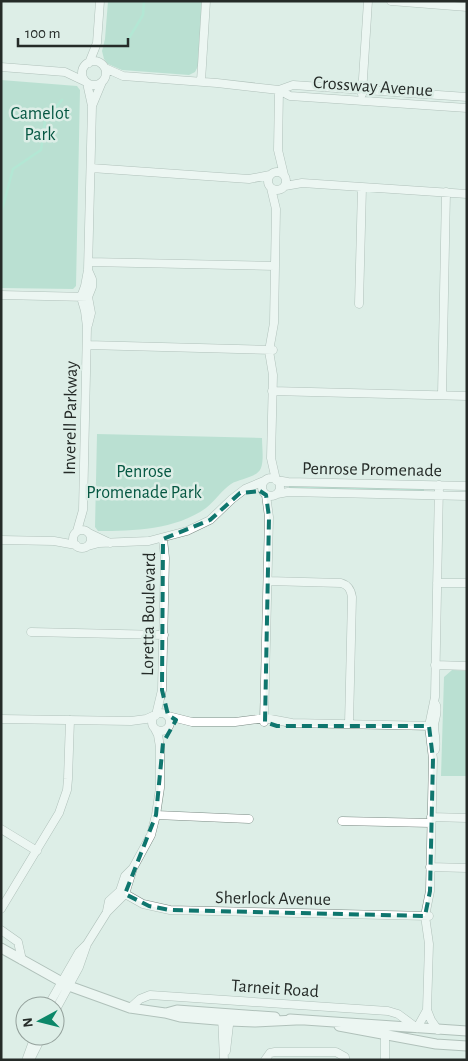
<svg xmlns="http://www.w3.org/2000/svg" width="468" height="1061" font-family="'Alegreya Sans',sans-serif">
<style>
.green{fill:#91cfb8}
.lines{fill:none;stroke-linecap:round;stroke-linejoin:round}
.stream{stroke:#80debd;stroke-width:2.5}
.minor-casing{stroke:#7b8a84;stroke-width:9}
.major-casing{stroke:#7b8a84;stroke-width:11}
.minor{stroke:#fff;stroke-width:8}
.major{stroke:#fff;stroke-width:9}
.marked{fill:none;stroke:#0f766e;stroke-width:4;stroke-dasharray:10 6;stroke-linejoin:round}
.labels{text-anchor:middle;stroke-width:5;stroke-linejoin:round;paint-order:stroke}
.street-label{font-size:18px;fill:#252b28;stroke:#ddeee7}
.park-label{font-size:18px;fill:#055742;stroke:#ddeee7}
</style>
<rect width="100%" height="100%" fill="#ddeee7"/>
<path class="green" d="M 108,1 L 202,1 L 198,66 L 195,72 L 189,75 L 122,70 L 108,64 L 104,59 L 102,51 L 105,39 Z
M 1,80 L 77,86 L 80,90 L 76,286 L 73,289 L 1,288 Z
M 97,434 L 262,438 C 262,447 264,460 261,468 C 257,478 239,479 231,484 C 221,491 215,501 206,508 C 175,530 134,531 98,531 L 95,527 Z
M 289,485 L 424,487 L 424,494 L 289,489 Z
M 452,670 L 467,671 L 467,776 L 441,776 L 444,677 Z"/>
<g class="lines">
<path class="stream" d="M 126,43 L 143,15 L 144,1
M 1,209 L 3,206 L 13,169 L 41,150 L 45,121 L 62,100"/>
<defs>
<path id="minor" d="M 391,1 L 467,7
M82 73a12 12 0 1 1 24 0a12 12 0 1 1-24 0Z
M 89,63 L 97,43 L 100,1
M 1,67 L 65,72 L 86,82
M 105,68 L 123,76 L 217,83 L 279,90 L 290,96 L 467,108
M 201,81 L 206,1
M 279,90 L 293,85 L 467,97
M 279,90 L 278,150 L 284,175
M 362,94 L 368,1
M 92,106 L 102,82
M 91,168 L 249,179 L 270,175
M268 181a9 9 0 1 1 18 0a9 9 0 1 1-18 0Z
M 285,186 L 302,183 L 467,194
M 271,188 L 276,209 L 274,323 L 269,351 L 273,375 L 271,458 L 276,480
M 89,262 L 275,266
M 1,295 L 88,297
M 359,304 L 362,187
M 88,325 L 91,313 L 88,297 L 92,287 L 92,279 L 88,270
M 87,345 L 273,350
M 272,391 L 467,396
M 442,395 L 446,192
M262 487a9 9 0 1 1 18 0a9 9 0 1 1-18 0Z
M 276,480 L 288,482 L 467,486
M 277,494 L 288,492 L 467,496
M73 539a9 9 0 1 1 18 0a9 9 0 1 1-18 0Z
M 77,531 L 83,510 L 87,327 L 85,311 L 81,297 L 85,286 L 88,270 L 92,106 L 87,83
M 89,533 L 110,543
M 1,540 L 54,541 L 76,545
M 88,546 L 99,543 L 149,541 L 187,531 L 210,520 L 232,499 L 245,489 L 264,481
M 268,581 L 341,583 C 348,585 351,589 352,597 L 349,724
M 437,583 L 467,583
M 31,632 L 164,635
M 435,665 L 467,666
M152 722a9 9 0 1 1 18 0a9 9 0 1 1-18 0Z
M 156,715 L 162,690 L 165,558 L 163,539
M 168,716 L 192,722 L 235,722 L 265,718 L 292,723 L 434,726
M 1,719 L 131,721 L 146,719 L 155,715
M 264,722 L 269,517 L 266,495
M 435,750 C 437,741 434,734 434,725 C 435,718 438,713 436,705
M 156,815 L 249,819
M 431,817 L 467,818
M 342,821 L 431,823
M 1,829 L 37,851
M 430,867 L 467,868
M 120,891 L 143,904 L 170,910 L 429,916
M 1,909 L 59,813 L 67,790 L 68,779 L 70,720
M 107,911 L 109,901 L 120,891 L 125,876 L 132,869
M 1,930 L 18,942 L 22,960
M 48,1006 L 79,952 L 86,945
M 130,1008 L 140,999 L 150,995 L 388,1011 L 398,1014 L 417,1028 L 427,1010
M 55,1011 L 79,967 L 87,944 L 107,912 L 125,894 L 133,868 L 151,835 L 156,815 L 160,788 L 160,747 L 158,735 L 155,729
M 222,1015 L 224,1060
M 438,1030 L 431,1020 L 427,1010 L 429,944 L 425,916 L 430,891 L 433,759 L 429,726 L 435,697 L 439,485
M 226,1051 L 230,1016
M 27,1058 L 35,1036
M 30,1060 L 42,1036
M 265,1060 L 270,1053 L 275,1052 L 336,1052 L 345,1057 L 345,1060
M 385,1060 L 385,1035"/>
<path id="major" d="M 1,948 L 69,986 L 130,1008 L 165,1013 L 180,1017 L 229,1021 L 255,1022 L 296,1020
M 166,1013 L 177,1010 L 275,1017
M 290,1019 L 467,1031
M 339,1026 L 436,1044 L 467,1046"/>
</defs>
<use href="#minor" class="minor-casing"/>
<use href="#major" class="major-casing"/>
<use href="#minor" class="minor"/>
<use href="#major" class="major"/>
</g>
<path d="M0 0H468V1061H0ZM 260,491 L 266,495 L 269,517 L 265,722 L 277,726 L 429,726 L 433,759 L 430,891 L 425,916 L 170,910 L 149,906 L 125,894 L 156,815 L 163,743 L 176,720 L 168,715 L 162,690 L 163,539 L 210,520 L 240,493 Z" fill="#ddeee7" fill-opacity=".55" fill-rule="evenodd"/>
<path class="marked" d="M 260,491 L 266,495 L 269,517 L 265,722 L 277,726 L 429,726 L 433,759 L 430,891 L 425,916 L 170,910 L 149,906 L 125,894 L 156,815 L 163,743 L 176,720 L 168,715 L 162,690 L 163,539 L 210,520 L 240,493 Z"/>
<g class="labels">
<g class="street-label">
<text transform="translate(373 86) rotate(4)" y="6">Crossway Avenue</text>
<text transform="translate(70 418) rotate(-89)" y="6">Inverell Parkway</text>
<text transform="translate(372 469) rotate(1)" y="6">Penrose Promenade</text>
<text transform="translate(148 614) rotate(-89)" y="6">Loretta Boulevard</text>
<text transform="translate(273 898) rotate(1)" y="6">Sherlock Avenue</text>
<text transform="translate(275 988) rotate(4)" y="6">Tarneit Road</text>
</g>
<g class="park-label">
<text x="40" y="119">Camelot<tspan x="40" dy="21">Park</tspan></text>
<text x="144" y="477">Penrose<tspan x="144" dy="21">Promenade Park</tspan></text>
</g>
</g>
<rect width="468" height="1061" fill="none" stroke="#252b28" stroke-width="5"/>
<g transform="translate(40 1021) rotate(263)"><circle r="24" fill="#ddeee7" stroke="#93a09b"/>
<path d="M0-4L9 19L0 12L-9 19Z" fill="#0c8769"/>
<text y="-8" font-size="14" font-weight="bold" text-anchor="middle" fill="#252b28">N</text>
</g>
<path d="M18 38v8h110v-8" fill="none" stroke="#252b28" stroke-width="2.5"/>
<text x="25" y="38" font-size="15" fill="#252b28" stroke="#ddeee7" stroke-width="4" paint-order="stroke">100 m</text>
</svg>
